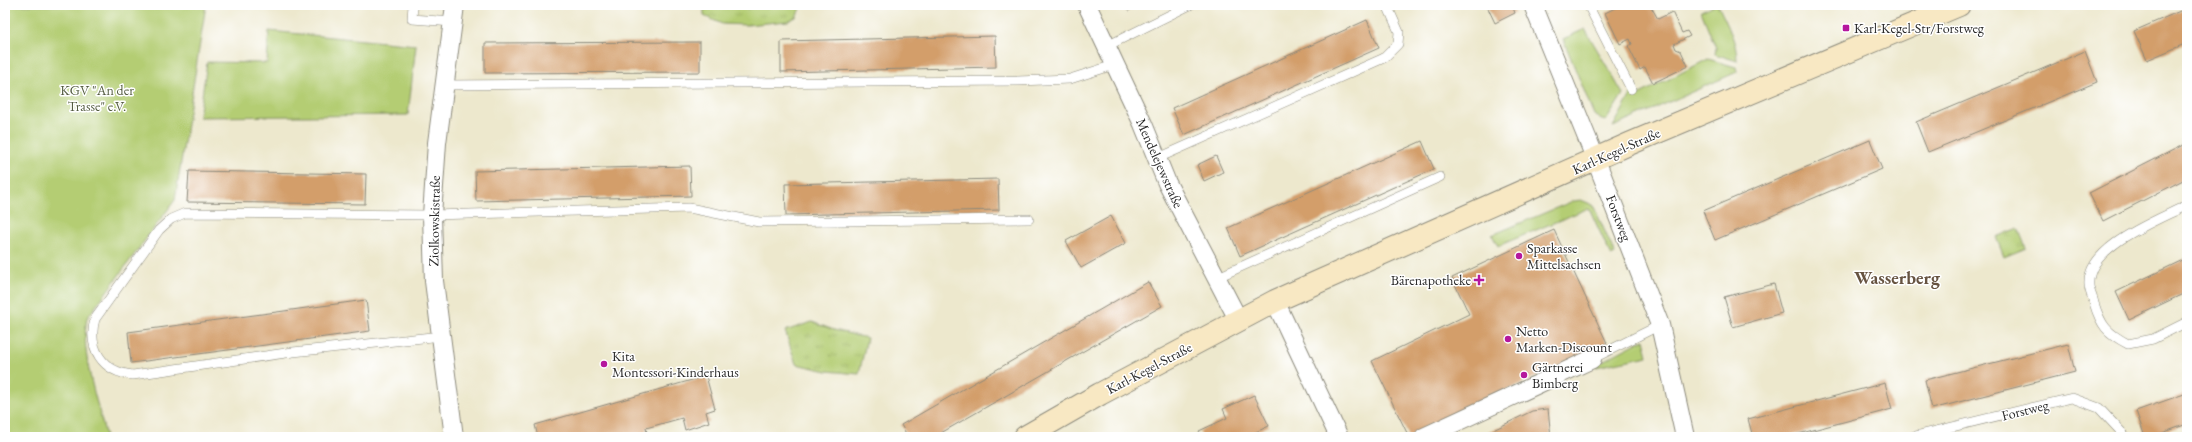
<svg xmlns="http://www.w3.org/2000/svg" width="2192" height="442" font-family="'EB Garamond',serif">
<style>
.green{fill:#b4cd73;stroke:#707c4f}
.park{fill:url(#park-tufts);stroke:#707c4f}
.building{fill:#d39e6b}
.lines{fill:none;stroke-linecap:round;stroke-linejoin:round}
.lane-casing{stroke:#8c8a7c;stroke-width:10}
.street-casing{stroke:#8c8a7c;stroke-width:20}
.secondary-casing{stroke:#8c8a7c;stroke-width:24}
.lane{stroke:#fff;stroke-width:9}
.street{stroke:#fff;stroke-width:18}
.secondary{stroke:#f8e8c3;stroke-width:22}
.poi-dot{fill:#b5179e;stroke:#fff;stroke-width:1.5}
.labels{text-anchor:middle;stroke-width:3;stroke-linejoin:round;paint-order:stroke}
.poi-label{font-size:14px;fill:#2b2b2b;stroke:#fff;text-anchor:start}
.park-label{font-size:14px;fill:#545c41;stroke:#fff}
.street-label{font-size:14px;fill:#2b2b2b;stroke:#fff}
.district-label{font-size:18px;font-weight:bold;fill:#665341;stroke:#fff}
</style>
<defs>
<pattern id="park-tufts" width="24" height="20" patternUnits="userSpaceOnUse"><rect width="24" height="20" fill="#b4cd73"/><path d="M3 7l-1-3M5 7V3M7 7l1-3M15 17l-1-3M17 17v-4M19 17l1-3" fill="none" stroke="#9bb064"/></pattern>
</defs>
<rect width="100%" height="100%" fill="#fff"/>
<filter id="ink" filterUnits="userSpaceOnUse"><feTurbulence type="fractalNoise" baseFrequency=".025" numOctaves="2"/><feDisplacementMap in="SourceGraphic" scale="8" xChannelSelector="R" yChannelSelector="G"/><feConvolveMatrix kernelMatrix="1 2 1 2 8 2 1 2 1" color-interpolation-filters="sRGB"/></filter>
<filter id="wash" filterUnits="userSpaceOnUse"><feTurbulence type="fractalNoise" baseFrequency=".012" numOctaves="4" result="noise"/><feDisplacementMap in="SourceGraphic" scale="16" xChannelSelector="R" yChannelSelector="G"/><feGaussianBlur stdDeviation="0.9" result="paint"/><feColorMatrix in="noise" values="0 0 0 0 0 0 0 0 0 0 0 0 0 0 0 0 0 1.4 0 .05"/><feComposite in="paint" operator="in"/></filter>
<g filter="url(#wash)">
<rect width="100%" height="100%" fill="#ede8cd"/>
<path class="green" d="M 5,5 L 206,5 L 175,200 L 87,318 C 80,354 97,400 106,437 L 5,437 Z
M 1714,5 L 1718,5 C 1726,23 1737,40 1737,61 L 1715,54 L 1716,48 L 1701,11 Z
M 1585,29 L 1623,94 L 1606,121 L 1594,115 L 1563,39 Z
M 269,31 L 416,45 L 408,115 L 199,117 L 207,62 L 267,63 Z
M 1708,59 L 1736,67 L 1737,72 L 1613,127 L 1632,93 L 1640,94 Z
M 1581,200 L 1593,205 L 1615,254 L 1611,256 L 1589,208 L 1498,246 L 1492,235 L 1573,201 Z
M 1644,339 L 1648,356 L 1596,367 L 1595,365 Z"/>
<path class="park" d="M 704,5 L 738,5 L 747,9 L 761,5 L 800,5 L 801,7 L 796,17 L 788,21 L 747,25 L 722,24 L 704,16 Z
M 2018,228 L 2026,248 L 2004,257 L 1996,237 Z
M 812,322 L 834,330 L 867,338 L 859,374 L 827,371 L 796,364 L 785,331 Z"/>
<g id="blocks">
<path class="building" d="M 1125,5 L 1140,5 L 1128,11 Z
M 1512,5 L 1515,13 L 1495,23 L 1487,6 Z
M 1621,5 L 1650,5 L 1658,19 L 1672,12 L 1682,33 L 1687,31 L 1690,36 L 1674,44 L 1676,49 L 1681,51 L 1688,66 L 1653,83 L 1645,67 L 1640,70 L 1628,46 L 1632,44 L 1630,39 L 1620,44 L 1605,13 Z
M 2187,8 L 2187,43 L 2147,60 L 2134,31 Z
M 1367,20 L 1379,48 L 1184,135 L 1172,108 Z
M 995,36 L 996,67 L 781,72 L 781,41 Z
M 700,42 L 700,72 L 485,73 L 485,43 Z
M 2085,51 L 2097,82 L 1928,152 L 1916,122 Z
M 1870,140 L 1882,169 L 1715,240 L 1703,211 Z
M 1422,141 L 1434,169 L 1240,256 L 1228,228 Z
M 2185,144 L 2187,148 L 2187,178 L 2103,221 L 2089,193 Z
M 1216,156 L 1223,172 L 1204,181 L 1197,165 Z
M 690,166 L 691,196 L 476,201 L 475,171 Z
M 189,171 L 366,174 L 365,204 L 187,202 Z
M 998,179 L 999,210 L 786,215 L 785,184 Z
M 1111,216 L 1126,243 L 1081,268 L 1066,241 Z
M 1554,230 L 1607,343 L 1409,437 L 1372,361 L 1469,314 L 1452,278 Z
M 2187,258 L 2187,292 L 2129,320 L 2116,292 Z
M 1148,282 L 1162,306 L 934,437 L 908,437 L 901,425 Z
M 1774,284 L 1782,313 L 1733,327 L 1724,297 Z
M 366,300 L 370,331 L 131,363 L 128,332 Z
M 2068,344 L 2075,372 L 1932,409 L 1925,380 Z
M 706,376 L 715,409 L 706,412 L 709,422 L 685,430 L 682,418 L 646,428 L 648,437 L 538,437 L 535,425 Z
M 1885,383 L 1892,409 L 1787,437 L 1753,437 L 1748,419 Z
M 2187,393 L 2187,424 L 2151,437 L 2145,437 L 2136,411 Z
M 1254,395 L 1269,426 L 1245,437 L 1202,437 L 1199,431 L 1227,418 L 1223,409 Z
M 1546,409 L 1548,409 L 1551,437 L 1479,437 L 1532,411 Z"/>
</g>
</g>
<g filter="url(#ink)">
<use href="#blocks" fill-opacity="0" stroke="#8c8a7c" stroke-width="1"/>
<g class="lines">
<defs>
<path id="lane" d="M 413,5 L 412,19 L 453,22
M 1588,5 L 1631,89
M 1107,46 L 1190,5
M 444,85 L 1018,81 L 1070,79 L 1114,65
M 1156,159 L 1384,58 L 1398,44 L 1399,32 L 1387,5
M 2187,205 C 2159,220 2086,246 2089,285 C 2089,291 2093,297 2094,303 C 2101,326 2107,333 2128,344 L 2153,339 L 2187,322
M 1216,278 L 1440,177
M 441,336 L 293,352 L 133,375 C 102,372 87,348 95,319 L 159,230 L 171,219 L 185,213 L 432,215 L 689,208 L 759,222 L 1029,219
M 1592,359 L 1660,325
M 1911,437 L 2072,398 L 2099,408 L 2126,437"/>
<path id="street" d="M 1087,5 L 1143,124 L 1167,183 L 1238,319
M 1533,5 L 1596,160 L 1660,325 L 1685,437
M 1275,301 L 1339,437
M 454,437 L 434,281 L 432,215 L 437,143 L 455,5
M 1424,437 L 1592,359"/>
<path id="secondary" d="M 1025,437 L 1100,394 L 1275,301 L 1629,144 L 1959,5"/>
</defs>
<use href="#lane" class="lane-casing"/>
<use href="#street" class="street-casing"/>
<use href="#secondary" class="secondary-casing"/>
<use href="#lane" class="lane"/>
<use href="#street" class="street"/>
<use href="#secondary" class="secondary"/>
</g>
</g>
<g class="poi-dot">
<rect x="1842" y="24" width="8" height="8" rx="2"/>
<circle cx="1519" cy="256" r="4"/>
<path d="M1477 274h4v4h4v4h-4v4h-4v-4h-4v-4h4z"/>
<circle cx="1508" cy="339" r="4"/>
<circle cx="604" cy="364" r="4"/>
<circle cx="1524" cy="375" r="4"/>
</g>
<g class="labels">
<g class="poi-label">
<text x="1854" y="33">Karl-Kegel-Str/Forstweg</text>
<text x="1527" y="253">Sparkasse<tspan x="1527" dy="16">Mittelsachsen</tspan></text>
<text x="1471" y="285" text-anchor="end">Bärenapotheke</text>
<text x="1516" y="336">Netto<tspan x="1516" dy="16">Marken-Discount</tspan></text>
<text x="612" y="361">Kita<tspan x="612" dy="16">Montessori-Kinderhaus</tspan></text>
<text x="1532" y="372">Gärtnerei<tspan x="1532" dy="16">Bimberg</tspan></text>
</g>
<g class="park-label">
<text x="97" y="95">KGV "An der<tspan x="97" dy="16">Trasse" e.V.</tspan></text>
</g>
<g class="street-label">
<text transform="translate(1616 151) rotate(-24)" y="5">Karl-Kegel-Straße</text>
<text transform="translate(1160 163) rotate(66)" y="5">Mendelejewstraße</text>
<text transform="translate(1619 218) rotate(69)" y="5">Forstweg</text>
<text transform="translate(434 221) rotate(-89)" y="5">Ziolkowskistraße</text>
<text transform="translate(1149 368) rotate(-28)" y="5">Karl-Kegel-Straße</text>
<text transform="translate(2025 410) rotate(-14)" y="5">Forstweg</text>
</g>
<g class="district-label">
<text x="1897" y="284">Wasserberg</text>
</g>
</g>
<rect width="2192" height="442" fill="none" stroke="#fff" stroke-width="20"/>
</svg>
